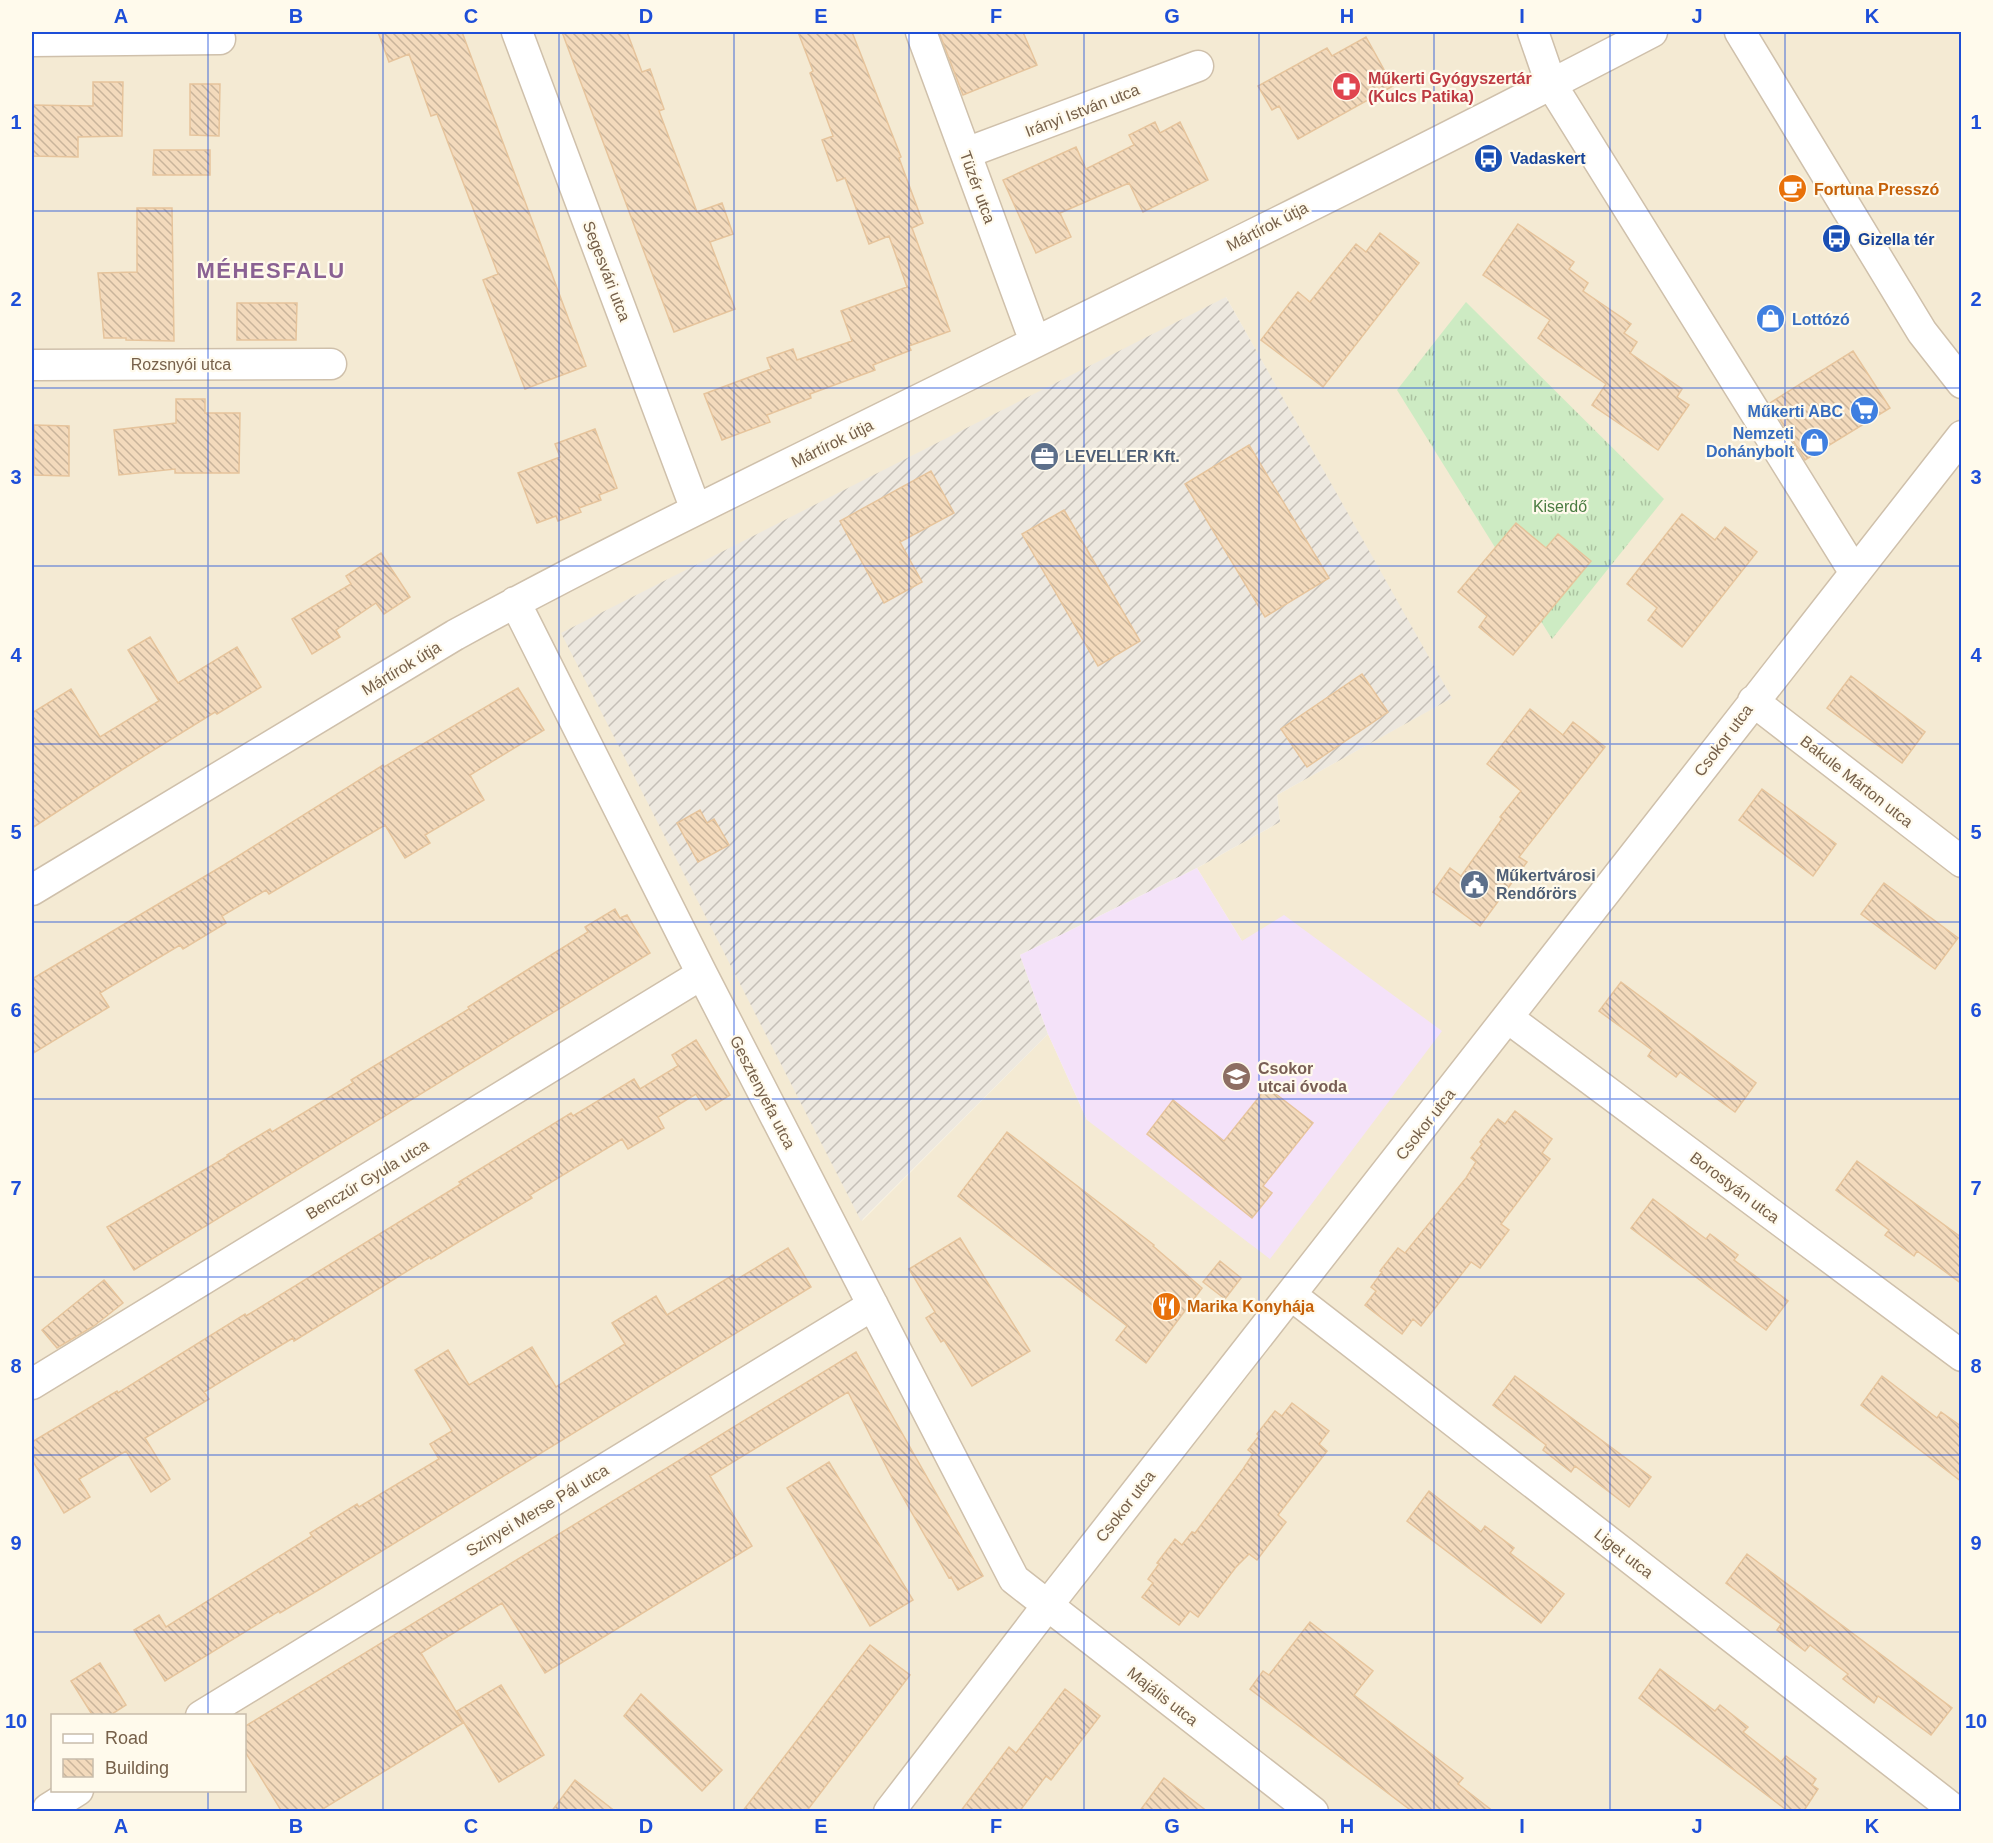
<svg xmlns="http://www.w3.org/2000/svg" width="1993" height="1843" font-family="Arial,sans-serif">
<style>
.residential{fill:#f4ead3;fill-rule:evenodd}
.industrial{fill:url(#industrial-furrows)}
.education{fill:#f4e2f9}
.grass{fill:url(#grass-tufts)}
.building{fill:url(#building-back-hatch);stroke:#e6c49c;stroke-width:1.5}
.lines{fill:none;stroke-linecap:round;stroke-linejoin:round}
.minor-casing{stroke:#cfc0ab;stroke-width:33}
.minor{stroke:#fff;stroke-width:30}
.grid{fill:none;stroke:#1d4ed8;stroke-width:1.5;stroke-opacity:0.55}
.labels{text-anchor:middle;stroke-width:4.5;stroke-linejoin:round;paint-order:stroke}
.health-label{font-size:16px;font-weight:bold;fill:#be3a42;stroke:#fffaec;text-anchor:start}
.street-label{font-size:16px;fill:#76604a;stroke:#fffaec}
.transit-label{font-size:16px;font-weight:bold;fill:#164399;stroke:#fffaec;text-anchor:start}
.food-label{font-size:16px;font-weight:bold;fill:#c56008;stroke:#fffaec;text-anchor:start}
.shop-label{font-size:16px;font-weight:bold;fill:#366cbe;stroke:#fffaec;text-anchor:end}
.service-label{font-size:16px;font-weight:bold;fill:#4e5e75;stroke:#fffaec;text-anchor:start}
.park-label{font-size:16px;fill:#4a7c41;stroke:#fffaec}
.education-label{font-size:16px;font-weight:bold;fill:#785e54;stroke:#fffaec;text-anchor:start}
.district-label{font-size:22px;font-weight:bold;letter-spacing:1.5px;fill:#8a6193;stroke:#fffaec}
.neatline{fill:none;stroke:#1d4ed8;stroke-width:2}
.grid-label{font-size:20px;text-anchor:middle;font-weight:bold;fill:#1d4ed8}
</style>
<defs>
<pattern id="industrial-furrows" width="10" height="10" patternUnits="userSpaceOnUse" patternTransform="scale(1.5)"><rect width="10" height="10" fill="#ede8df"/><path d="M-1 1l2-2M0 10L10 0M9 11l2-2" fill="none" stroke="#c5bfb7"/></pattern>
<pattern id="grass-tufts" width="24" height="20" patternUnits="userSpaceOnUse" patternTransform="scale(1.5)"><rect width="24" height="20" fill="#cdebc3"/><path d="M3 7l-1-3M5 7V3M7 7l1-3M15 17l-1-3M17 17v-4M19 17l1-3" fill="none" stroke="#abc2a0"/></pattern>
<pattern id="building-back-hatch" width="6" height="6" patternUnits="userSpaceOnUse" patternTransform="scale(1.5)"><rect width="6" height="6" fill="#f3dabc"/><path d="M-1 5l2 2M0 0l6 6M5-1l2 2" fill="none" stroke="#c9b49b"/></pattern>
</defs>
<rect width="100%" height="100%" fill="#fdf7e5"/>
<path class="residential" d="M 32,32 L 1961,32 L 1961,1811 L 32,1812 ZM 1226,297 L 1451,698 L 1277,795 L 1280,822 L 1197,868 L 1242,941 L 1087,1120 L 1048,1034 L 862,1221 ZM 52,1716 L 244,1716 L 244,1790 L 52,1790 Z"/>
<path class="industrial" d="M 1226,297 L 1452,698 L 1277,795 L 1280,822 L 1197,868 L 1020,955 L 1048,1034 L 861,1221 L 561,633 Z"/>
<path class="education" d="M 1197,868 L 1242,941 L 1284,915 L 1442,1031 L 1270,1259 L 1087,1120 L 1048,1034 L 1020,955 Z"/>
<path class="grass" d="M 1466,302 L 1664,499 L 1552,639 L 1397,390 Z"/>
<path class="building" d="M 378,32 L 462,32 L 586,366 L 525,389 L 483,280 L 498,274 L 437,114 L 431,116 L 409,54 L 389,62 Z
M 562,32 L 627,32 L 642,72 L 650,69 L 664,109 L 659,111 L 697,212 L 722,203 L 733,234 L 710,242 L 735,309 L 674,332 Z
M 798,32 L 852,32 L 901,157 L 899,158 L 923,223 L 912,228 L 950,331 L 909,346 L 911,350 L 873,365 L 875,370 L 810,394 L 811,398 L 767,415 L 770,422 L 722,440 L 704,394 L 771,369 L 767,358 L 793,349 L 797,360 L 852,341 L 841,311 L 907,287 L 889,236 L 869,244 L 845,178 L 837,181 L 822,140 L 833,136 L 810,73 L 813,71 Z
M 939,32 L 1023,32 L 1037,65 L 963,95 Z
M 1366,37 L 1393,86 L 1298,139 L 1279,106 L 1272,110 L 1258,86 L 1327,48 L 1332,56 Z
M 93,82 L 123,82 L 122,136 L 78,137 L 78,157 L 32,156 L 32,105 L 93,106 Z
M 190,84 L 220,84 L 219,136 L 190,135 Z
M 1155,122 L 1160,133 L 1180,122 L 1208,180 L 1143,212 L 1129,183 L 1060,213 L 1071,237 L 1036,253 L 1003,180 L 1076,147 L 1086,169 L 1134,145 L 1129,135 Z
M 154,150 L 210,150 L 210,175 L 153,175 Z
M 137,208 L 172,208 L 174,341 L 126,340 L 126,338 L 104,338 L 98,273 L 137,272 Z
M 1518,224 L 1574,262 L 1569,269 L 1588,283 L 1583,291 L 1631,324 L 1624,333 L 1637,342 L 1630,353 L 1682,389 L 1677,397 L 1689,405 L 1658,450 L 1592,405 L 1606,384 L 1538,338 L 1550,320 L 1483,275 Z
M 1380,233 L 1419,263 L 1323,387 L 1261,340 L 1298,292 L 1310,302 L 1356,244 L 1366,252 Z
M 237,303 L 297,303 L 296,340 L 237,340 Z
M 1853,351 L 1890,408 L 1805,460 L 1770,403 Z
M 176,399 L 205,399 L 205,413 L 240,413 L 239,473 L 175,473 L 175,469 L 119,475 L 114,430 L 176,423 Z
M 34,425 L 69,426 L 69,476 L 34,475 Z
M 595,429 L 617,488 L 599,495 L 601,500 L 579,508 L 581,512 L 558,521 L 556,516 L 537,523 L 518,473 L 560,457 L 555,444 Z
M 1249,445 L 1329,578 L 1265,617 L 1185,484 Z
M 931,471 L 954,513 L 900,542 L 922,582 L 884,603 L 840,521 Z
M 1064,510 L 1140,641 L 1098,666 L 1022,534 Z
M 1682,514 L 1715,540 L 1725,527 L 1757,552 L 1682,647 L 1648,620 L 1657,608 L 1627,584 Z
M 1516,523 L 1546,548 L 1558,534 L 1591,561 L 1513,655 L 1479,627 L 1487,616 L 1458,592 Z
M 381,553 L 410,597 L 384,614 L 376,603 L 336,630 L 340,637 L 312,654 L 292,619 L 351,584 L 346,576 Z
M 150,637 L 178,683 L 237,647 L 261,687 L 217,714 L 215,712 L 120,771 L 32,828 L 32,713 L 71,689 L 100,737 L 159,701 L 128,650 Z
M 1362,674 L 1388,712 L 1307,767 L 1281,729 Z
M 1851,676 L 1925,732 L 1902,763 L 1827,708 Z
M 518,688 L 544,730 L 470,775 L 484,800 L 425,835 L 430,843 L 405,858 L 385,825 L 269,894 L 266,890 L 222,916 L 226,923 L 183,949 L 180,945 L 100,993 L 109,1007 L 32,1054 L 32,979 L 224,865 L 383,765 L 384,767 Z
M 1530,709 L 1563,735 L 1573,722 L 1605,747 L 1519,857 L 1527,862 L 1480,926 L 1433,892 L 1450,868 L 1461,876 L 1502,819 L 1500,817 L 1521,791 L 1487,764 Z
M 1762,789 L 1836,844 L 1813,876 L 1739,820 Z
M 700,810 L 707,823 L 714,819 L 729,845 L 698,862 L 677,823 Z
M 1884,883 L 1958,938 L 1935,969 L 1861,914 Z
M 615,909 L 620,918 L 627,915 L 650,953 L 134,1270 L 107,1227 L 228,1156 L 227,1155 L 270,1129 L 272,1132 L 353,1083 L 351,1080 L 469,1009 L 468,1007 L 588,932 L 585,927 Z
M 1621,982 L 1756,1083 L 1735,1112 L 1680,1072 L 1676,1077 L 1648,1056 L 1652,1050 L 1599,1011 Z
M 696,1040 L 730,1095 L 706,1110 L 696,1094 L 658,1117 L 664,1128 L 628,1149 L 622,1139 L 530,1195 L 532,1198 L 460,1241 L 431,1259 L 430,1257 L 294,1341 L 293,1338 L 204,1392 L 209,1399 L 145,1438 L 170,1479 L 151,1492 L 126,1451 L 79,1479 L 90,1497 L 64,1513 L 32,1460 L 32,1442 L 117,1391 L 118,1393 L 245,1314 L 246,1316 L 461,1184 L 459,1182 L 571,1113 L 573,1116 L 634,1079 L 640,1089 L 678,1066 L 672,1055 Z
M 1267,1087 L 1313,1123 L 1263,1186 L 1272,1193 L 1252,1218 L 1147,1134 L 1173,1100 L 1224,1141 Z
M 1515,1111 L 1552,1139 L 1542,1153 L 1550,1159 L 1501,1224 L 1509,1230 L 1480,1268 L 1471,1262 L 1421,1326 L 1413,1319 L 1402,1334 L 1365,1305 L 1376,1291 L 1371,1287 L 1382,1272 L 1380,1271 L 1398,1248 L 1405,1253 L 1466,1178 L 1476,1162 L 1471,1158 L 1482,1144 L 1480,1142 L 1498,1119 L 1505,1124 Z
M 1007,1132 L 1154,1245 L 1153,1246 L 1202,1288 L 1146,1363 L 1116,1340 L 1127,1326 L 958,1196 Z
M 1857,1161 L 1962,1238 L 1962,1284 L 1917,1251 L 1914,1256 L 1885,1235 L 1889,1230 L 1836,1190 Z
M 1653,1199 L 1706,1239 L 1710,1234 L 1738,1255 L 1734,1260 L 1788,1301 L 1766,1330 L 1631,1228 Z
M 960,1238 L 1030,1351 L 972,1386 L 944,1340 L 941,1342 L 926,1318 L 935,1312 L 909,1269 Z
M 788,1248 L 811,1287 L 320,1589 L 280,1613 L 279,1611 L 165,1681 L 134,1630 L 159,1615 L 166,1627 L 312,1536 L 310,1533 L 357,1504 L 359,1507 L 439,1459 L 430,1444 L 452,1431 L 415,1370 L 448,1350 L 469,1385 L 532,1347 L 556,1387 L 625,1344 L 612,1323 L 656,1296 L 667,1315 L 733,1275 L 736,1280 Z
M 1220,1261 L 1241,1278 L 1225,1299 L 1203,1282 Z
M 104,1280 L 123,1303 L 94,1326 L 57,1348 L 42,1330 Z
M 856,1352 L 983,1576 L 958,1590 L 951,1577 L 949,1578 L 892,1478 L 848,1392 L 710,1476 L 752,1546 L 545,1673 L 502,1603 L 421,1653 L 463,1723 L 318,1812 L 282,1812 L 244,1750 L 244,1727 Z
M 1515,1376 L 1651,1477 L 1629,1507 L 1575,1466 L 1571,1472 L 1543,1450 L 1546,1445 L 1493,1405 Z
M 1882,1376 L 1937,1418 L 1941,1412 L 1962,1427 L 1962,1482 L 1861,1405 Z
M 1292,1403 L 1329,1431 L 1319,1444 L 1327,1451 L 1278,1515 L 1286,1522 L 1257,1560 L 1249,1554 L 1236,1567 L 1198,1617 L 1190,1611 L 1179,1625 L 1142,1597 L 1153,1583 L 1148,1579 L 1159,1564 L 1157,1563 L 1175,1539 L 1182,1545 L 1192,1532 L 1195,1533 L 1243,1469 L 1253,1454 L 1248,1450 L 1259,1436 L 1257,1434 L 1275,1411 L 1282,1416 Z
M 829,1462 L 913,1600 L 870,1626 L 787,1488 Z
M 1429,1491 L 1481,1532 L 1485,1526 L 1514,1548 L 1510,1553 L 1564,1594 L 1541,1623 L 1407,1521 Z
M 1747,1554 L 1952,1708 L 1931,1735 L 1878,1696 L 1874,1703 L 1843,1679 L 1848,1674 L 1810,1645 L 1805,1651 L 1777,1630 L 1781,1624 L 1726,1583 Z
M 1310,1622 L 1373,1671 L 1354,1695 L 1463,1778 L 1458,1784 L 1494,1812 L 1413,1812 L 1250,1689 L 1263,1671 L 1269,1675 Z
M 870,1645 L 910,1675 L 806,1812 L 742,1812 Z
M 100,1663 L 126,1705 L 109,1716 L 93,1716 L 71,1681 Z
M 1660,1669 L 1715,1711 L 1720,1705 L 1748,1727 L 1743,1732 L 1781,1762 L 1786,1756 L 1816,1779 L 1812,1785 L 1818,1789 L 1803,1812 L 1789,1812 L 1639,1698 Z
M 501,1685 L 544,1755 L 499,1782 L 457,1711 Z
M 1065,1689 L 1100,1716 L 1051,1780 L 1046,1776 L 1019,1812 L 960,1812 L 1009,1747 L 1016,1753 Z
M 641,1694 L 722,1770 L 702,1791 L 624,1716 Z
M 1164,1778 L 1208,1812 L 1139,1812 Z
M 575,1780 L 616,1812 L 551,1812 Z"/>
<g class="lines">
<defs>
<path id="minor" d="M 517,32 L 696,510
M 921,32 L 1035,342
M 1533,32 L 1551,84 L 1855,573
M 1740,32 L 1922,332 L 1962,383
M 32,41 L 220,39
M 966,153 L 1198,66
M 32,365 L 331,364
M 515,602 L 702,974 L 1014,1579 L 1313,1812
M 1753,701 L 1962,862
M 32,890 L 455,635 C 605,553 759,479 912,403 C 1159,281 1407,160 1652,32
M 1508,1018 L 1962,1356
M 1291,1295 L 1957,1812
M 32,1384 L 702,974
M 201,1716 L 873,1305
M 49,1812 L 48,1809 L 78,1790
M 889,1812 L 1047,1606 L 1962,436"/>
</defs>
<use href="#minor" class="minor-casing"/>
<use href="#minor" class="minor"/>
</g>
<path class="grid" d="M 208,32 L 208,1716M 383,32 L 383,1812M 559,32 L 559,1812M 734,32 L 734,1812M 909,32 L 909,1812M 1084,32 L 1084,1812M 1259,32 L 1259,1812M 1434,32 L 1434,1812M 1610,32 L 1610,1812M 1785,32 L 1785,1812M 32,211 L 1962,211M 32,388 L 1962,388M 32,566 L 1962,566M 32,744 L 1962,744M 32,922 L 1962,922M 32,1099 L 1962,1099M 32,1277 L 1962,1277M 32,1455 L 1962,1455M 32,1632 L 1962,1632M 208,1790 L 208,1812"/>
<defs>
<symbol id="pharmacy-disc" viewBox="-11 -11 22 22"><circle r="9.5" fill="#e0444e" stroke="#fffaec"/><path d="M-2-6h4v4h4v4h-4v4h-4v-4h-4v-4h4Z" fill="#fff"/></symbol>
<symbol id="bus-disc" viewBox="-11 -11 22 22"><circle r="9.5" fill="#1a4fb4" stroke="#fffaec"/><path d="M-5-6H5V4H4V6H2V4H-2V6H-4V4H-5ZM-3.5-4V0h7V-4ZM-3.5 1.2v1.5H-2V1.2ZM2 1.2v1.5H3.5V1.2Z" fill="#fff"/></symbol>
<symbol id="cafe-disc" viewBox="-11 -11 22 22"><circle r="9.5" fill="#e8710a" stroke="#fffaec"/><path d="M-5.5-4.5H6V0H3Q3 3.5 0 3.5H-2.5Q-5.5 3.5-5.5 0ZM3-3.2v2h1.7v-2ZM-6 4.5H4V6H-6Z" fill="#fff"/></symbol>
<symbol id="shop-disc" viewBox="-11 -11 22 22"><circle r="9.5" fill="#3f7fe0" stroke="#fffaec"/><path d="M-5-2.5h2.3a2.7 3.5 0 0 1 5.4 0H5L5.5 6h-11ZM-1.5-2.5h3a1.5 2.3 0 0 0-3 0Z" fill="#fff"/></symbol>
<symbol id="supermarket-disc" viewBox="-11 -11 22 22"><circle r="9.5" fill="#3f7fe0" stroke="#fffaec"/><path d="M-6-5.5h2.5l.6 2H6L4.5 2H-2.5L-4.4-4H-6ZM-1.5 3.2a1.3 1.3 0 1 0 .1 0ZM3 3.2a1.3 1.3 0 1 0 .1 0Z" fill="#fff"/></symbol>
<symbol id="office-disc" viewBox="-11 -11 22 22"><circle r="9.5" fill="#5c6f8a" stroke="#fffaec"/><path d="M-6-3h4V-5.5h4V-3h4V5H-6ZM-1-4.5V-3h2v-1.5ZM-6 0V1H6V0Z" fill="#fff"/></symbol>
<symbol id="civic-disc" viewBox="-11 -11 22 22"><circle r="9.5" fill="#5c6f8a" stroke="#fffaec"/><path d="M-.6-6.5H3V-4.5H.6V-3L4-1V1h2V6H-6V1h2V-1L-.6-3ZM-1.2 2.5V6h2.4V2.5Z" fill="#fff"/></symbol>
<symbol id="school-disc" viewBox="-11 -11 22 22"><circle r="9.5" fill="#8d6e63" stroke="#fffaec"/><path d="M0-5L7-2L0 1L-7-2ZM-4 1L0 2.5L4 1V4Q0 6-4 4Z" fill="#fff"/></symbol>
<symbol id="restaurant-disc" viewBox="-11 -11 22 22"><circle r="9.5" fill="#e8710a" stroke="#fffaec"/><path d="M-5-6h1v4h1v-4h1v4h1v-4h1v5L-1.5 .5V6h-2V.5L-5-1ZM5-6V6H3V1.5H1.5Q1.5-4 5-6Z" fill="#fff"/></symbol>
</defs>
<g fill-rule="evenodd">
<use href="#pharmacy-disc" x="1330" y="70" width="33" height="33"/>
<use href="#bus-disc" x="1472" y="142" width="33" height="33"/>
<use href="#cafe-disc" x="1776" y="172" width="33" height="33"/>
<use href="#bus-disc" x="1820" y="222" width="33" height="33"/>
<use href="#shop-disc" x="1754" y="302" width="33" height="33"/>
<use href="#supermarket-disc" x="1848" y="394" width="33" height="33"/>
<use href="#shop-disc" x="1798" y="426" width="33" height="33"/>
<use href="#office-disc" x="1028" y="440" width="33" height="33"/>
<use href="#civic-disc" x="1458" y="868" width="33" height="33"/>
<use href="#school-disc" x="1220" y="1060" width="33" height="33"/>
<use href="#restaurant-disc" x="1150" y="1290" width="33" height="33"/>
</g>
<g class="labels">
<g class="health-label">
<text x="1368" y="84">Műkerti Gyógyszertár<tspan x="1368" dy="18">(Kulcs Patika)</tspan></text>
</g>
<g class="street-label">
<text transform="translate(1082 110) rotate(-21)" y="6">Irányi István utca</text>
<text transform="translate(978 187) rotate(70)" y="6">Tüzér utca</text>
<text transform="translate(1267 226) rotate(-27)" y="6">Mártírok útja</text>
<text transform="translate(607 271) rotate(69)" y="6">Segesvári utca</text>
<text x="181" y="370">Rozsnyói utca</text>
<text transform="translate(832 443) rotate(-26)" y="6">Mártírok útja</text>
<text transform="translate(401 668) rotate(-31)" y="6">Mártírok útja</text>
<text transform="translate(1723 740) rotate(-53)" y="6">Csokor utca</text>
<text transform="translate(1857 781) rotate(38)" y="6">Bakule Márton utca</text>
<text transform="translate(763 1092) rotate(63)" y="6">Gesztenyefa utca</text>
<text transform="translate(1425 1124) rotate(-52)" y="6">Csokor utca</text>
<text transform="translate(367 1179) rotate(-31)" y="6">Benczúr Gyula utca</text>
<text transform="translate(1735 1187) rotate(37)" y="6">Borostyán utca</text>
<text transform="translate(1125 1506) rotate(-52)" y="6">Csokor utca</text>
<text transform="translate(537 1510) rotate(-31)" y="6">Szinyei Merse Pál utca</text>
<text transform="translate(1624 1553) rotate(38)" y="6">Liget utca</text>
<text transform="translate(1163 1696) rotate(38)" y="6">Majális utca</text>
</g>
<g class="transit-label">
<text x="1510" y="164">Vadaskert</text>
<text x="1858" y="245">Gizella tér</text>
</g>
<g class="food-label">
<text x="1814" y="195">Fortuna Presszó</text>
<text x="1187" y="1312">Marika Konyhája</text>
</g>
<g class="shop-label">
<text x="1792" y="325" text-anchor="start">Lottózó</text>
<text x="1843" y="417">Műkerti ABC</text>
<text x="1794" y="439">Nemzeti<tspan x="1794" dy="18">Dohánybolt</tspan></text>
</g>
<g class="service-label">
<text x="1065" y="462">LEVELLER Kft.</text>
<text x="1496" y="881">Műkertvárosi<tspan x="1496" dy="18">Rendőrörs</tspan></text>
</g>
<g class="park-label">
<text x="1560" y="512">Kiserdő</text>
</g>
<g class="education-label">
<text x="1258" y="1074">Csokor<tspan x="1258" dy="18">utcai óvoda</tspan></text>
</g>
<g class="district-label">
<text x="271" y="278">MÉHESFALU</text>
</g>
</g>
<rect width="1993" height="1843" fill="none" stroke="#fffaec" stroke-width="66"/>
<rect x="51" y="1714" width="195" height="78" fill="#fffaec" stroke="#c8bcab" stroke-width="1.5"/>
<rect x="63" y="1734" width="30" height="9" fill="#ffffff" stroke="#c8bcab" stroke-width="1.5"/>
<text x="105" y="1744" font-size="18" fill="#76604a">Road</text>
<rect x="63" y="1759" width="30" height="18" fill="url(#building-back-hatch)" stroke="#c8bcab" stroke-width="1.5"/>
<text x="105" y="1774" font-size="18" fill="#76604a">Building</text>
<rect x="33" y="33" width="1927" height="1777" class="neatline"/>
<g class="grid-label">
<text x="121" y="23">A</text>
<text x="296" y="23">B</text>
<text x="471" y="23">C</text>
<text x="646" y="23">D</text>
<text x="821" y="23">E</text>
<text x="996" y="23">F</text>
<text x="1172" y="23">G</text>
<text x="1347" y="23">H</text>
<text x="1522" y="23">I</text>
<text x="1697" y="23">J</text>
<text x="1872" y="23">K</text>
<text x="16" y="129">1</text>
<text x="1976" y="129">1</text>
<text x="16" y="306">2</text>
<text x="1976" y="306">2</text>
<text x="16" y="484">3</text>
<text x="1976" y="484">3</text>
<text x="16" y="662">4</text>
<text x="1976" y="662">4</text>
<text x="16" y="839">5</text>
<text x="1976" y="839">5</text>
<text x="16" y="1017">6</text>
<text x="1976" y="1017">6</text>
<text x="16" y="1195">7</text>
<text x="1976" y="1195">7</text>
<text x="16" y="1373">8</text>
<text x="1976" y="1373">8</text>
<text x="16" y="1550">9</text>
<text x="1976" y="1550">9</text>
<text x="16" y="1728">10</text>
<text x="1976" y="1728">10</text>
<text x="121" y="1833">A</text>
<text x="296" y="1833">B</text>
<text x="471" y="1833">C</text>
<text x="646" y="1833">D</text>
<text x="821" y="1833">E</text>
<text x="996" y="1833">F</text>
<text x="1172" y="1833">G</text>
<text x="1347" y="1833">H</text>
<text x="1522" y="1833">I</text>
<text x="1697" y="1833">J</text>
<text x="1872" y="1833">K</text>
</g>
</svg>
